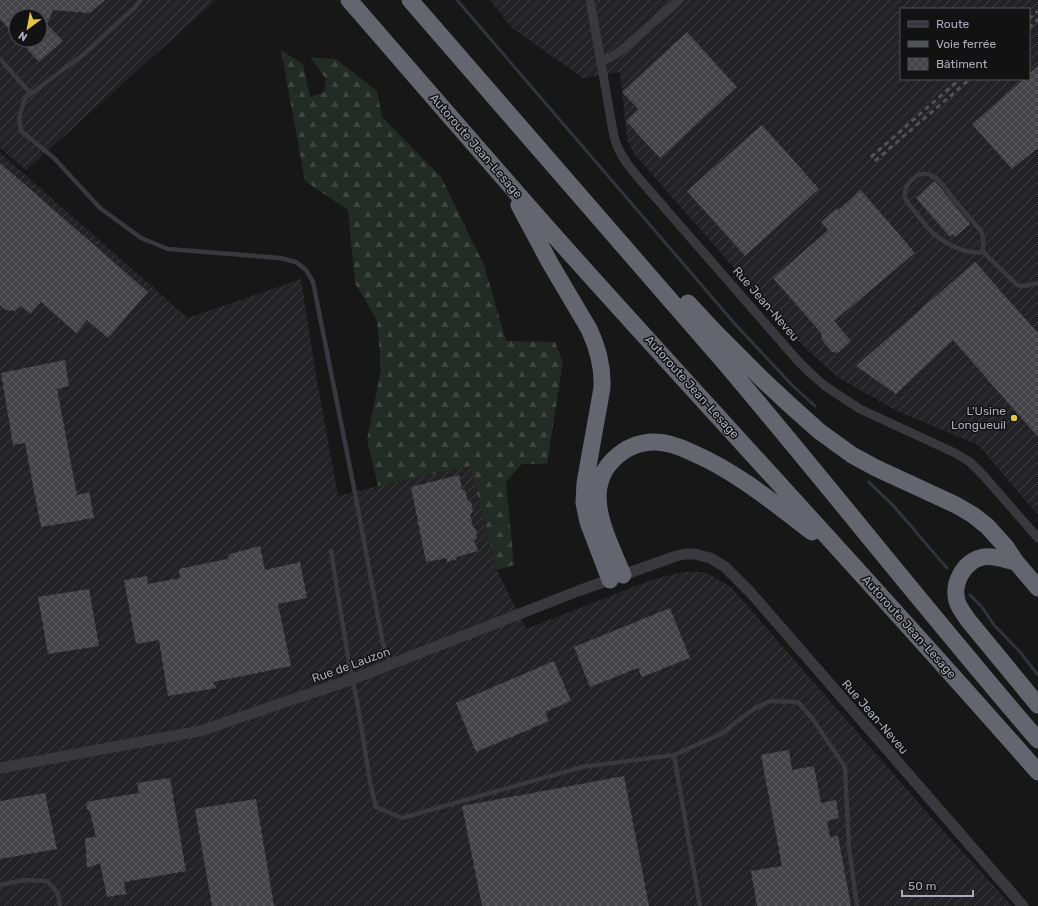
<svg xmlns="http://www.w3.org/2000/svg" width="1038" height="906" font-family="Rubik,sans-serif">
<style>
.industrial{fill:url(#industrial-furrows);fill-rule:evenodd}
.forest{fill:url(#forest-firs)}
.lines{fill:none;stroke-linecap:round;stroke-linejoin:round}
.stream{stroke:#30353d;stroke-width:3}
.building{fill:url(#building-cross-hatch)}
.service{stroke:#38383d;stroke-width:4.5}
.minor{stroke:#38383d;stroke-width:9}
.tertiary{stroke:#38383d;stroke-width:11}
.motorway{stroke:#64656e;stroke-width:17}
.rail{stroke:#515258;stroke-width:3;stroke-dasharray:5 4;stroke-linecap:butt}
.poi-dot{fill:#e3c444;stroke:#121213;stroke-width:1.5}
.labels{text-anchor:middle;stroke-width:3;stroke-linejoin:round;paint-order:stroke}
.street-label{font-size:12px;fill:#aaacb7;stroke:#121213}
.poi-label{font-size:12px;fill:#aaacb7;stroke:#121213;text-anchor:end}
</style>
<defs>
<pattern id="industrial-furrows" width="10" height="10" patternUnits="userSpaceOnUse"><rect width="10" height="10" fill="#232325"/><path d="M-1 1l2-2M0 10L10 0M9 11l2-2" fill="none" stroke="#404042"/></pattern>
<pattern id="forest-firs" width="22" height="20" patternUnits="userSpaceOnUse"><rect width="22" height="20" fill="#232b25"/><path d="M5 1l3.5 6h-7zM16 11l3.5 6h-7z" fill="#404742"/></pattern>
<pattern id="building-cross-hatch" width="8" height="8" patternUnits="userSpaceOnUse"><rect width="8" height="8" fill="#444448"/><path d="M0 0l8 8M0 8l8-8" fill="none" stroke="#5c5c60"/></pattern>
</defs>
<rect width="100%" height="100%" fill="#171718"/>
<path class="industrial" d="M 0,0 L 216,0 L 26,170 L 0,148 ZM 16,16 L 40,16 L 40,40 L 16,40 Z
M 490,0 L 1038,0 L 1038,515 L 978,445 L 897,411 L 837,377 L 798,341 L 635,155 L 627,140 L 620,72 L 583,78 L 512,28 ZM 901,9 L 1029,9 L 1029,79 L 901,79 Z
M 0,153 L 188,318 L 301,279 L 317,381 L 338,496 L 378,486 L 470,466 L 497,570 L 526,629 L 654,579 L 683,572 L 705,572 L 731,587 L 931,817 L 1012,906 L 0,906 Z"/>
<path class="forest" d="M 281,50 L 303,64 L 310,97 L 324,92 L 326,79 L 310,57 L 336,59 L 377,91 L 382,117 L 441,177 L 484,265 L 506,341 L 555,342 L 563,362 L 547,464 L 522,464 L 506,482 L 514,565 L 497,570 L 470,466 L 378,486 L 367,440 L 381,369 L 377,320 L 355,283 L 348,210 L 305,181 Z"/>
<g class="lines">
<path class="stream" d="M 457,0 L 735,324 L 792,385 L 815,406
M 869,482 C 878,492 889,500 898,511 C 914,529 930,549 947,568
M 970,595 L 982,607 L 994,625 L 1020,652 L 1038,675"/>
</g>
<path class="building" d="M 0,0 L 105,0 L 90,13 L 53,10 L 47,24 L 63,41 L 39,62 L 19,40 L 40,40 L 40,16 L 16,16 L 16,37 L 0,19 Z
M 687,32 L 737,87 L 660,158 L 626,121 L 638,109 L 622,92 Z
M 1038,66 L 1038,148 L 1012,169 L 972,124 L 1024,79 L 1029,79 L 1029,74 Z
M 762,125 L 819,189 L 745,256 L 687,191 Z
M 0,163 L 148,292 L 108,338 L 87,320 L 76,333 L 41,302 L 30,314 L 21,306 L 15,311 L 6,310 L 0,305 Z
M 934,181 L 939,186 L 970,224 L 955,237 L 953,234 L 950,237 L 916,198 Z
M 861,190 L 915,253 L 834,321 L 851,341 L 838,353 L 832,352 L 822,340 L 821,333 L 773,278 L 828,230 L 821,222 L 837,208 L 838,210 Z
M 975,262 L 1038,333 L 1038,437 L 953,340 L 896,394 L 856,366 Z
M 65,360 L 69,386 L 57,389 L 77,495 L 89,492 L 94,518 L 41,527 L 25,443 L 13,445 L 1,373 Z
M 459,475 L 462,489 L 465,490 L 468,501 L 471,502 L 473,511 L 470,515 L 473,527 L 476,529 L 477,538 L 474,541 L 478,551 L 456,557 L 457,559 L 447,562 L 447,558 L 426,562 L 411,487 Z
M 260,546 L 265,570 L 300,562 L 307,598 L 278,604 L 291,666 L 213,682 L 216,688 L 168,696 L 159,640 L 136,644 L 124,580 L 147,576 L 148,584 L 180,578 L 179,569 L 227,559 L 230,554 Z
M 89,589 L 99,646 L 48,654 L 38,597 Z
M 670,608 L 690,658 L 642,677 L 638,668 L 590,687 L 574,647 Z
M 554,661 L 571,701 L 545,712 L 549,721 L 476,752 L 456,703 Z
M 789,750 L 792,770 L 814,766 L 821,803 L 836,800 L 839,818 L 827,821 L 830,837 L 838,836 L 851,906 L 757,906 L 751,871 L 782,866 L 761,755 Z
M 624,776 L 649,906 L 482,906 L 462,806 Z
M 170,778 L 186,871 L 124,882 L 126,894 L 107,897 L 100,863 L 87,868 L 85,838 L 96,837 L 90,811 L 87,809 L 86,802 L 139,793 L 137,783 Z
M 45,793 L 57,849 L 0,859 L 0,801 Z
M 256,799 L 274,906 L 212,906 L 195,809 Z"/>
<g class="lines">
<path class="service" d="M 141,0 L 134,8 L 84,54 L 25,98 L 19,118 L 21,131 L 54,158 L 100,208 L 141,238 L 168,249 L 280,258 L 296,262 L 306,270 L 313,282 L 355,493 L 383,644 L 390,663
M 0,59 L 31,94
M 983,252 L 983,237 L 981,231 C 971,220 961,208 951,196 C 946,189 939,178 930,175 C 918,169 903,185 905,197 C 906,202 912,208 915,212 C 920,218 924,224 929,229 C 941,242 965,255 983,252 L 1017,285 C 1024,287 1031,285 1038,283
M 331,551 L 349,663 L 358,706 L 370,782 L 376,807 L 402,818 L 582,767 L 674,755 L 721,734 L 752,710 L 770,701 L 798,702 L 812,718 L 845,767 L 849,848 L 857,906
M 674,755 L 700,906
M 0,885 L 24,880 L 47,881 L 58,893 L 60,906"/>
<path class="minor" d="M 590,0 L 614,137 C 618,152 626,163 636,175 L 798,361 L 808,371 L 825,386 L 860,409 L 955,453 L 970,462 L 983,475 L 1038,538
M 601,61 L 609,58 L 622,50 L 679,0"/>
<path class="tertiary" d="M 0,768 L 200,731 L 353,679 L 578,591 L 676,556 L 685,554 L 695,554 L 710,558 L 724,566 L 751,593 L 1023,906"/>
<path class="motorway" d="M 349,0 C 422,84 494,168 568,251 C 724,425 884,596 1038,772
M 410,0 L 724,362 C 830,487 931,616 1038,740
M 519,205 L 550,263 L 589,329 C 598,348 603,367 602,388 L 585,483 L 584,503 L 588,522 L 610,580
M 688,303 L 717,334 L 763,380 L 791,406 L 819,431 L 852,455 L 876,468 L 956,505 L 973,515 L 987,526 L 1006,547 L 1016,562 L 1038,588
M 1016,562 C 1006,560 993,555 983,557 C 964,561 952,583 957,601 C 959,608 964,614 968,620 L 1038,705
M 623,575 C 609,540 580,491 614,459 C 625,448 639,442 655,442 C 668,442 681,447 693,453 C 737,472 774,503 812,532"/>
<path class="rail" d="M 1029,19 L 1038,11
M 1029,28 L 1038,19
M 871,157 L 960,79
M 875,161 L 970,79"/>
</g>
<circle class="poi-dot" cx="1014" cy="418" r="4"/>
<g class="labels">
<g class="street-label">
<text transform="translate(476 146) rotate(49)" y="4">Autoroute Jean-Lesage</text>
<text transform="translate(766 304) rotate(49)" y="4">Rue Jean-Neveu</text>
<text transform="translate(692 387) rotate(48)" y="4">Autoroute Jean-Lesage</text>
<text transform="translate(909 627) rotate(48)" y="4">Autoroute Jean-Lesage</text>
<text transform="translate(351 665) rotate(-20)" y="4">Rue de Lauzon</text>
<text transform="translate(875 717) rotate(49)" y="4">Rue Jean-Neveu</text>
</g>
<g class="poi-label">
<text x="1006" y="415">L'Usine<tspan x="1006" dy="14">Longueuil</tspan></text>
</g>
</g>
<rect x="900" y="8" width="130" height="72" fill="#121213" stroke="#4f5055"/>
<rect x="908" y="21" width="20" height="6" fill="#38383d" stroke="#4f5055"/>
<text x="936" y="28" font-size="12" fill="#aaacb7">Route</text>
<rect x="908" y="41" width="20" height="6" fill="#515258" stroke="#4f5055"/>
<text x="936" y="48" font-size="12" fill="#aaacb7">Voie ferrée</text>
<rect x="908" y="58" width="20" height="12" fill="url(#building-cross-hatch)" stroke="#4f5055"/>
<text x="936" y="68" font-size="12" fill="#aaacb7">Bâtiment</text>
<g transform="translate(28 28) rotate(212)"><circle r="19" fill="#121213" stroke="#4f5055"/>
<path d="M0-3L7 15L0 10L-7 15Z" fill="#e3c444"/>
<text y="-6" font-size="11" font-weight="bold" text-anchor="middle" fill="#aaacb7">N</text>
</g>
<path d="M902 890v6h71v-6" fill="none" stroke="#aaacb7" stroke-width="2"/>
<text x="908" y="890" font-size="12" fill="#aaacb7" stroke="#121213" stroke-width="3" paint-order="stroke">50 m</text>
</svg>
